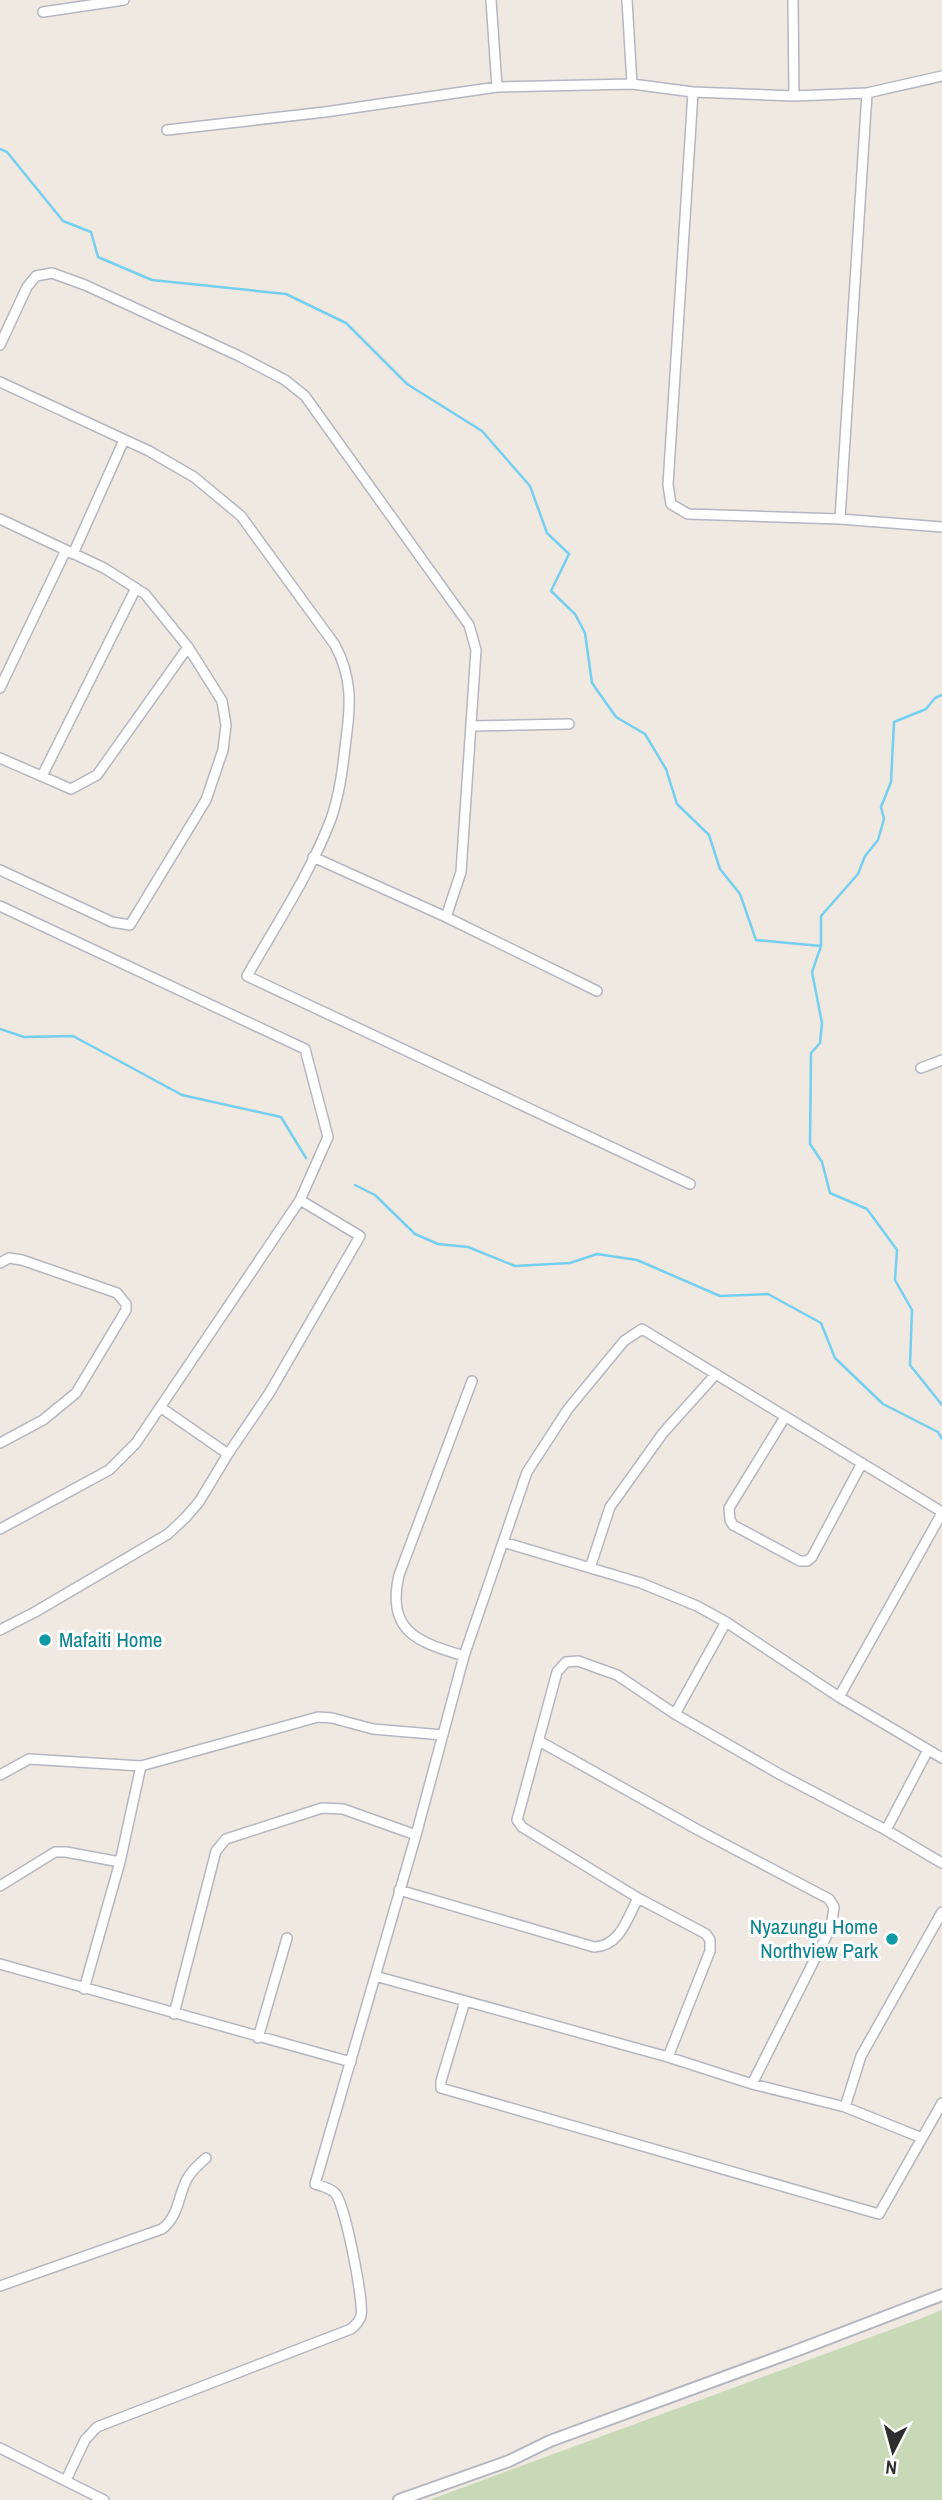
<svg xmlns="http://www.w3.org/2000/svg" width="942" height="2500" font-family="'Archivo Narrow',sans-serif">
<style>
.cemetery{fill:#c8d9b8}
.lines{fill:none;stroke-linecap:round;stroke-linejoin:round}
.stream{stroke:#75cff0;stroke-width:2.5}
.minor-casing{stroke:#b4b7c1;stroke-width:12}
.tertiary-casing{stroke:#b4b7c1;stroke-width:14}
.minor{stroke:#fff;stroke-width:9}
.tertiary{stroke:#fff;stroke-width:10}
.culture-dot{fill:#0f9aa8;stroke:#fff;stroke-width:2.5}
.labels{text-anchor:middle;stroke-width:6;stroke-linejoin:round;paint-order:stroke}
.culture-label{font-size:21px;fill:#0d838f;stroke:#fff;text-anchor:start}
</style>
<rect width="100%" height="100%" fill="#efe9e1"/>
<path class="cemetery" d="M 942,2310 L 942,2500 L 429,2500 L 917,2320 Z"/>
<g class="lines">
<path class="stream" d="M 0,149 L 7,152 L 63,221 L 91,232 L 98,257 L 152,280 L 286,294 L 346,323 L 407,384 L 482,431 L 530,486 L 547,533 L 569,554 L 551,591 L 575,614 L 585,633 L 592,683 L 616,717 L 645,734 L 666,769 L 677,804 L 709,835 L 720,869 L 740,894 L 756,940 L 821,946
M 942,695 L 935,698 L 926,709 L 894,722 L 891,782 L 881,807 L 884,819 L 878,840 L 865,856 L 858,874 L 821,916 L 821,946 L 812,972 L 822,1023 L 820,1043 L 811,1053 L 810,1144 L 822,1162 L 830,1193 L 867,1209 L 897,1250 L 895,1280 L 912,1310 L 910,1365 L 942,1405
M 0,1029 L 24,1037 L 73,1036 L 182,1095 L 281,1117 L 306,1158
M 355,1185 L 375,1195 L 415,1234 L 438,1244 L 468,1247 L 515,1266 L 570,1263 L 597,1254 L 637,1260 L 720,1296 L 768,1294 L 821,1323 L 835,1358 L 883,1404 L 938,1432 L 942,1439"/>
<defs>
<path id="minor" d="M 491,0 L 497,87
M 627,0 L 632,84
M 793,0 L 794,96
M 43,12 L 124,0
M 693,92 L 668,485 L 671,504 L 688,514 L 840,519 L 942,527
M 167,130 L 325,112 L 497,87 L 632,84 L 693,92 L 794,96 L 867,93 L 942,76
M 0,345 L 27,287 L 36,276 L 52,273 L 85,285 L 239,356 L 285,380 L 305,396 L 469,625 L 476,650 L 461,872 L 446,917
M 0,382 L 149,451 L 194,477 L 241,516 L 335,645 C 352,677 351,704 346,739 C 343,766 340,793 331,819 C 310,874 276,925 247,976 L 690,1184
M 0,519 L 104,568 L 145,594 L 188,647 L 222,701 L 226,725 L 223,750 L 206,800 L 130,925 L 112,922 L 0,870
M 840,519 L 867,93
M 73,554 L 124,440
M 0,688 L 66,550
M 472,726 L 569,724
M 0,758 L 71,789 L 97,775 L 188,647
M 42,776 L 136,588
M 313,857 L 446,917 L 597,991
M 0,906 L 305,1049 L 328,1137 L 300,1200 L 136,1443 L 109,1470 L 0,1529
M 921,1068 L 942,1060
M 0,1263 L 9,1258 L 22,1260 L 117,1293 L 126,1304 L 126,1310 L 76,1393 L 43,1420 L 0,1443
M 160,1407 L 228,1454
M 785,1417 L 729,1508 L 730,1520 L 733,1525 L 800,1561 L 807,1561 L 812,1557 L 862,1463
M 503,1542 L 641,1583 L 697,1606 L 726,1622 L 839,1697 L 942,1758
M 590,1568 L 610,1507 L 663,1433 L 715,1375
M 0,1630 L 35,1612 L 168,1534 L 185,1518 L 199,1502 L 228,1454 L 270,1392 L 360,1236 L 300,1200
M 464,1656 C 418,1642 386,1632 399,1575 L 472,1381
M 839,1697 L 942,1513
M 675,1714 L 726,1622
M 539,1741 L 698,1830 L 829,1899 L 834,1907 L 831,1927 L 752,2084
M 0,1775 L 29,1759 L 141,1766
M 886,1830 L 928,1750
M 0,1886 L 55,1852 L 66,1852 L 120,1862
M 399,1890 L 594,1947 C 620,1946 627,1919 638,1898
M 0,1964 L 351,2062
M 375,1976 L 668,2057 L 752,2084 L 845,2107 L 922,2138
M 84,1989 L 120,1862 L 141,1766 L 318,1717 L 332,1718 L 373,1729 L 443,1735
M 465,2001 L 441,2081 L 441,2088 L 879,2214 L 942,2103
M 174,2014 L 216,1851 L 226,1839 L 322,1808 L 343,1809 L 416,1835
M 258,2038 L 287,1938
M 668,2057 L 710,1951 L 710,1940 L 706,1934 L 638,1898 L 522,1827 L 517,1820 L 557,1672 L 566,1662 L 578,1661 L 617,1675 L 675,1714 L 781,1775 L 886,1830 L 942,1863
M 845,2107 L 861,2056 L 942,1912
M 0,2286 L 162,2229 C 179,2216 178,2196 187,2179 C 191,2171 199,2164 206,2158
M 0,2448 L 104,2500
M 66,2480 L 85,2440 L 97,2427 L 351,2329 C 356,2325 359,2322 361,2316 C 364,2302 345,2203 335,2193 C 330,2188 322,2186 315,2184 L 416,1835 L 464,1656 L 527,1472 L 568,1409 L 624,1341 L 642,1329 L 942,1512"/>
<path id="tertiary" d="M 399,2500 L 509,2461 L 550,2441 L 798,2350 L 942,2295"/>
</defs>
<use href="#minor" class="minor-casing"/>
<use href="#tertiary" class="tertiary-casing"/>
<use href="#minor" class="minor"/>
<use href="#tertiary" class="tertiary"/>
</g>
<g class="culture-dot">
<circle cx="45" cy="1640" r="7"/>
<circle cx="892" cy="1939" r="7"/>
</g>
<g class="labels">
<g class="culture-label">
<text x="59" y="1647">Mafaiti Home</text>
<text x="878" y="1934" text-anchor="end">Nyazungu Home<tspan x="878" dy="24">Northview Park</tspan></text>
</g>
</g>
<g transform="translate(893 2451) rotate(186)" stroke="#ffffff" stroke-width="5" paint-order="stroke">
<path d="M0-5L12 26L0 18L-12 26Z" fill="#2e2e2e"/>
<text y="-10" font-size="19" font-weight="bold" text-anchor="middle" fill="#2e2e2e">N</text>
</g>
</svg>
